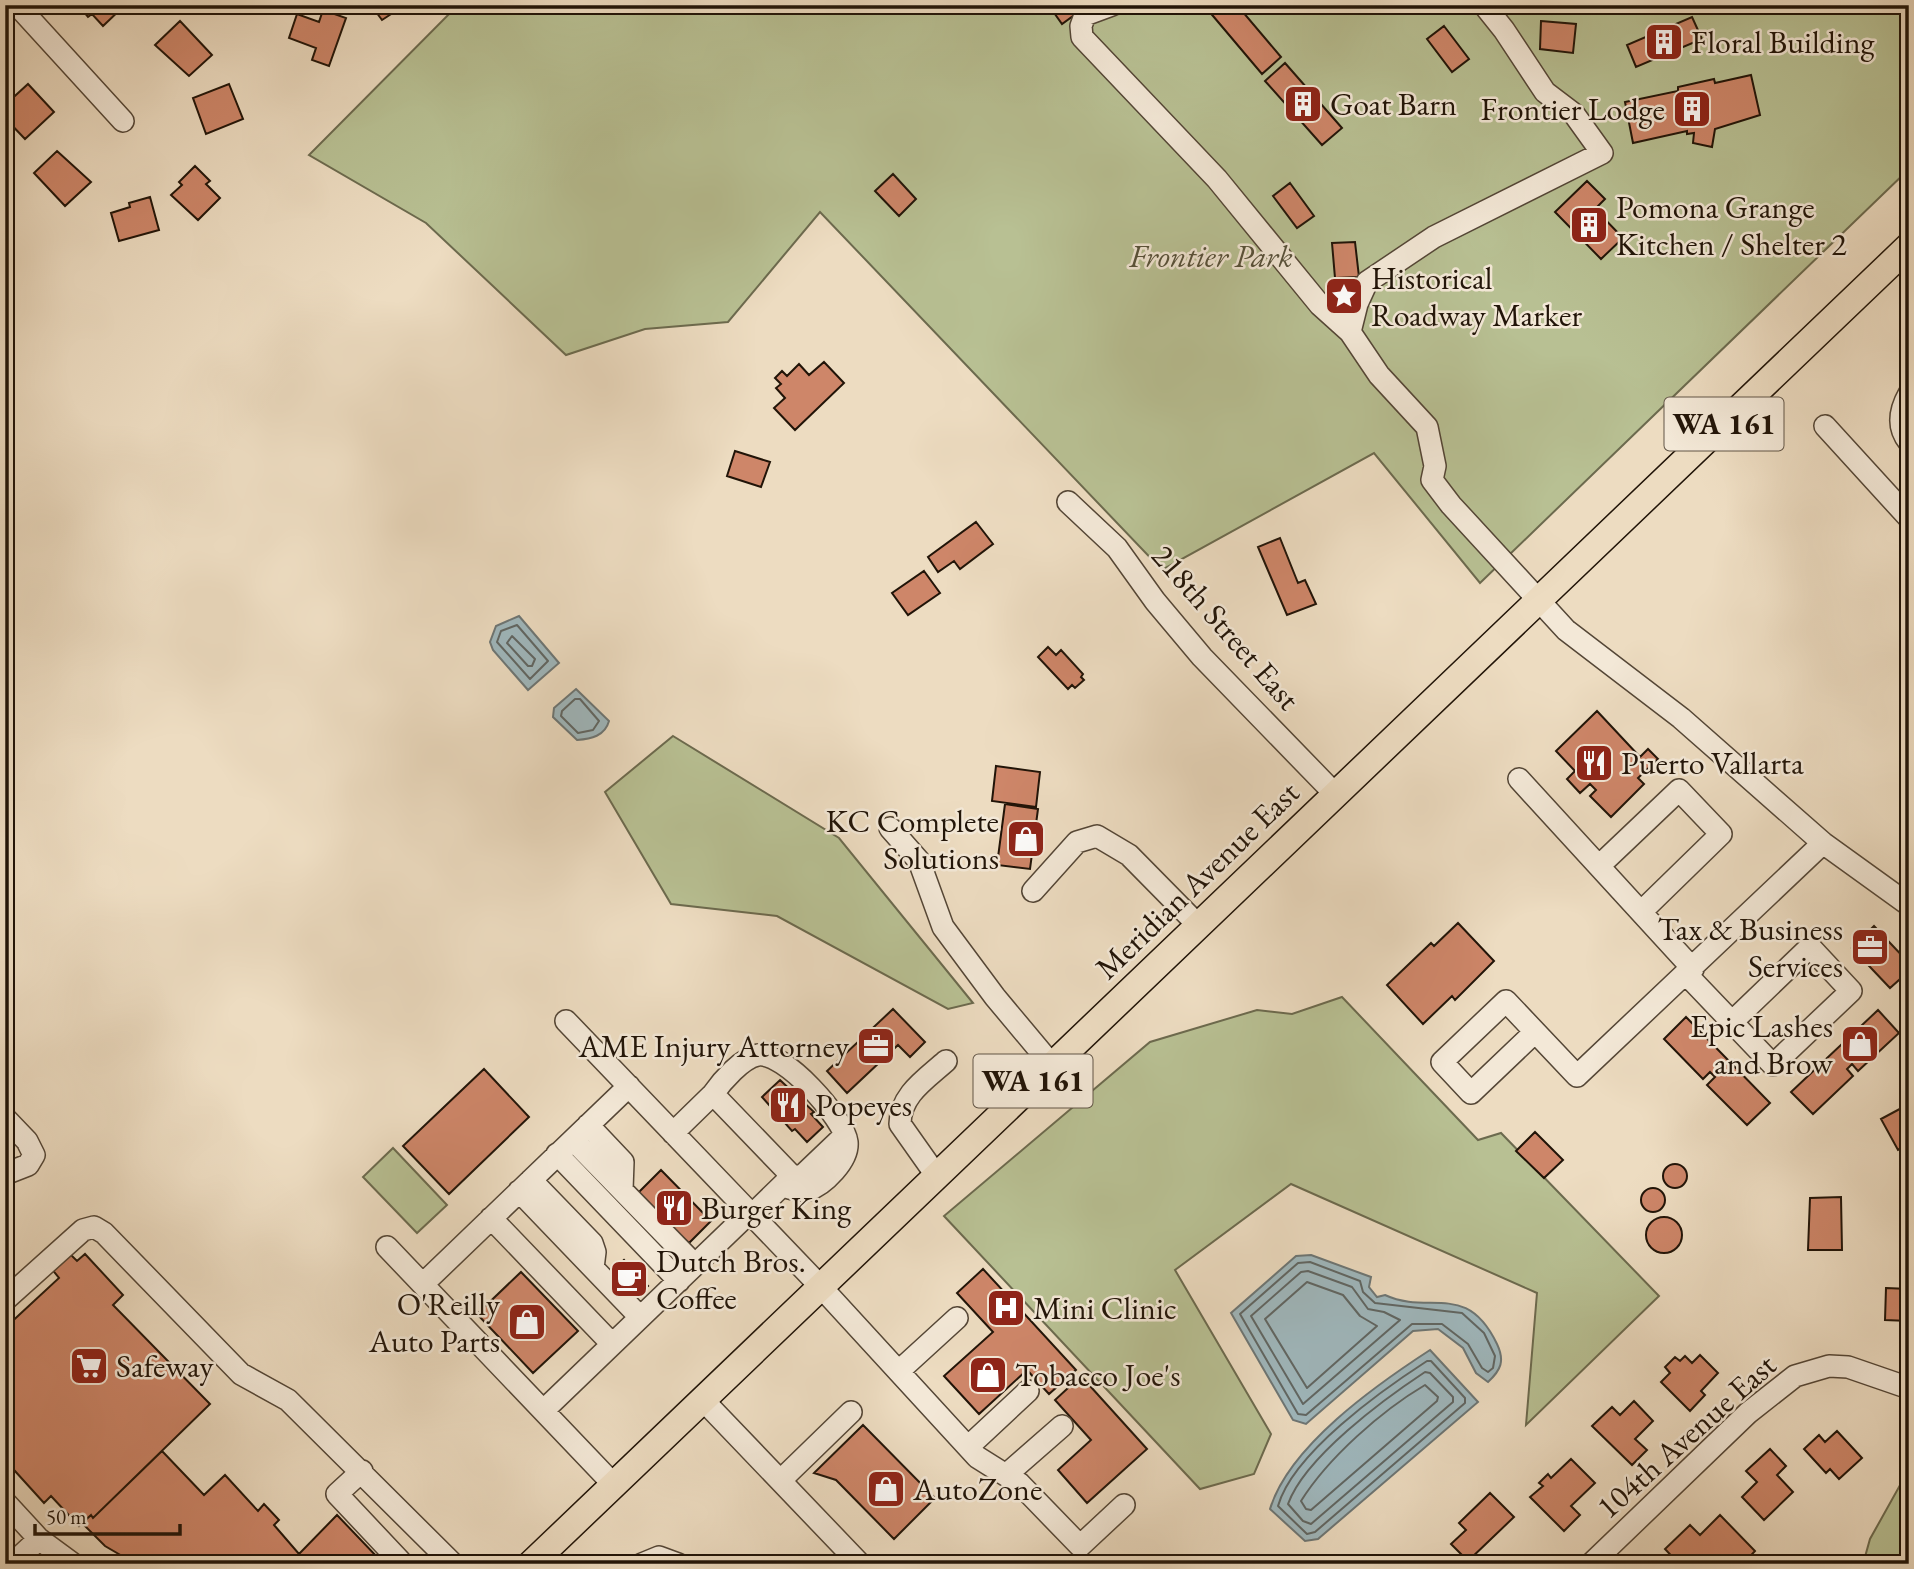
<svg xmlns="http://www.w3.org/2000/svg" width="1914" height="1569" font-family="'EB Garamond',serif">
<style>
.green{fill:#b8c093;stroke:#6c6a4e;stroke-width:2}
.water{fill:#9fb8be;stroke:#6d7675;stroke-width:2}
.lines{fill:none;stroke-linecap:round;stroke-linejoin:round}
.shore{stroke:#606663;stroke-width:2}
.building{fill:#ce8669;stroke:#211408;stroke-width:2}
.minor-casing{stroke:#544636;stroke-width:24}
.major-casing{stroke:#211408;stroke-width:29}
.minor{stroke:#f3e8d7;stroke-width:21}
.major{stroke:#eddcc1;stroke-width:26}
.labels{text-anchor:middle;stroke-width:5;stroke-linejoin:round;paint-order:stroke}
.shield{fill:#f3e8d7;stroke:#605446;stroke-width:2}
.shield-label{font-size:30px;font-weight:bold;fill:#211408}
.poi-label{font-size:32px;fill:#211408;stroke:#f3e8d7;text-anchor:start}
.park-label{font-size:32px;font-style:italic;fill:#565039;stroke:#f3e8d7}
.street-label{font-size:32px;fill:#211408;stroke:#f3e8d7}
</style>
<rect width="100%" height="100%" fill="#eddcc1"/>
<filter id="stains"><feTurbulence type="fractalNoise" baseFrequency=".00286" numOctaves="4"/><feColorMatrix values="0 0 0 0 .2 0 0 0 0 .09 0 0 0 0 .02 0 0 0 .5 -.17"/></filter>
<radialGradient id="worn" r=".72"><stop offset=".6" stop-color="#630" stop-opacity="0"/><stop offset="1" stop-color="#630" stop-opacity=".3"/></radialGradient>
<path class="green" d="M 458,5 L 1909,5 L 1909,169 L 1480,583 L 1374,453 L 1162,570 L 820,212 L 728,322 L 645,329 L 566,355 L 426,223 L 309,155 Z
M 673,736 L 839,838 L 973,1003 L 948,1009 L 777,916 L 671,904 L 605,792 Z
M 1342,997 L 1478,1140 L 1501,1133 L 1659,1296 L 1526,1425 L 1537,1293 L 1291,1184 L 1175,1270 L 1271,1434 L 1254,1474 L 1200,1489 L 944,1216 L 1150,1042 L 1257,1010 L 1292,1014 Z
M 393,1148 L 447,1205 L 417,1233 L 363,1177 Z
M 1909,1469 L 1909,1564 L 1863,1564 L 1870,1539 Z"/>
<path class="water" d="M 519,616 L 559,663 L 528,690 L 493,650 L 490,642 L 496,626 Z
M 576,689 L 609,721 C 605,736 591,739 577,740 L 553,717 L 554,708 Z
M 1311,1255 L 1371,1277 L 1369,1287 L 1377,1297 L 1385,1295 C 1430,1316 1466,1280 1497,1344 C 1505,1361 1501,1370 1488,1382 L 1476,1373 L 1463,1348 L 1438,1329 L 1413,1331 L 1306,1424 L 1293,1420 L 1231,1313 L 1296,1256 Z
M 1430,1350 L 1478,1402 L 1318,1539 L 1305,1541 L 1270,1509 C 1289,1446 1376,1385 1430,1350 Z"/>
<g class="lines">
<path class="shore" d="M 517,625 L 548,661 L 530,679 L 497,642 L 501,631 Z
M 512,636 L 535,659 L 532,666 L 528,666 L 507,643 Z
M 575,699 L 580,699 L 599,721 L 593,730 L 578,733 L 561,716 L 562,711 Z
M 1310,1262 L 1360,1281 L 1363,1292 L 1375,1303 L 1462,1313 L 1484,1333 L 1495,1356 L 1493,1368 L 1488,1372 L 1482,1368 L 1468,1344 L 1442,1324 L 1412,1324 L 1306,1415 L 1298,1414 L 1240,1314 L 1298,1263 Z
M 1308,1271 L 1352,1287 L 1368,1309 L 1384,1312 L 1400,1320 L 1303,1404 L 1251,1316 L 1301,1272 Z
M 1307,1282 L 1343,1295 L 1360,1316 L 1377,1326 L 1307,1388 L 1265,1319 Z
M 1427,1361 L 1431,1361 L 1465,1398 L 1465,1403 L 1315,1532 L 1307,1534 L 1278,1506 C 1293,1453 1382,1390 1427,1361 Z
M 1425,1372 L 1430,1373 L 1453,1397 L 1453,1402 L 1311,1524 L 1303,1521 L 1288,1504 C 1305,1457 1384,1399 1425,1372 Z
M 1425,1385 L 1438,1397 L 1437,1401 L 1311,1510 L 1306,1509 L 1301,1501 C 1328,1458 1381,1411 1425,1385 Z"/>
</g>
<path class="building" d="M 78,5 L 125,5 L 103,26 L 92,14 L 88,17 Z
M 371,5 L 405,5 L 382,20 Z
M 1053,5 L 1088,5 L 1062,24 L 1050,7 Z
M 1214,5 L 1237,5 L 1281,57 L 1262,74 L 1208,10 Z
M 1710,5 L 1728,5 L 1712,11 Z
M 323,10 L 346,18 L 329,66 L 312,60 L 316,48 L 289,38 L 297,14 L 319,22 Z
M 1692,17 L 1702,39 L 1636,67 L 1627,45 Z
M 180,21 L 212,55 L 189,76 L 155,45 Z
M 1541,21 L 1576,24 L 1573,53 L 1540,49 Z
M 1444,26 L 1469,59 L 1452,72 L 1427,39 Z
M 1285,63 L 1342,128 L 1322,145 L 1265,81 Z
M 1751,75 L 1760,115 L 1715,129 L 1712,147 L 1693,143 L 1694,133 L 1687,134 L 1687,131 L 1633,143 L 1625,102 L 1678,91 L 1678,87 L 1714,79 L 1715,83 Z
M 28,84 L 54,112 L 25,139 L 5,118 L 5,105 Z
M 229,84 L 243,119 L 206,134 L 193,98 Z
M 57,151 L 91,182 L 65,206 L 34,173 Z
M 195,166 L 210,181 L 206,184 L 220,198 L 198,220 L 171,195 L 182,185 L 179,182 Z
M 893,174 L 916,199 L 899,216 L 875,191 Z
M 1587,181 L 1605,199 L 1595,209 L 1623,238 L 1601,259 L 1555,212 Z
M 1290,183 L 1314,216 L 1297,228 L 1273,196 Z
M 150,197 L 159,230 L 119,241 L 111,213 L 130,207 L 129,203 Z
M 1355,242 L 1359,277 L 1335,278 L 1332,243 Z
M 824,362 L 844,383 L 795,430 L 774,408 L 785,398 L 776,388 L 781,384 L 775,378 L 782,371 L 787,376 L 799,364 L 809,375 Z
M 735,451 L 770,462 L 761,487 L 727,476 Z
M 976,522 L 993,544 L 960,569 L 954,561 L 938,572 L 928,557 Z
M 1280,538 L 1298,583 L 1305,580 L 1316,604 L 1287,615 L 1258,547 Z
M 924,571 L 940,593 L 908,615 L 892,593 Z
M 1048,647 L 1056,655 L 1061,650 L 1083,674 L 1081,677 L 1084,680 L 1075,688 L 1072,685 L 1068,689 L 1038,657 Z
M 1597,711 L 1640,757 L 1648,749 L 1658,759 L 1638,778 L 1644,784 L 1611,817 L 1590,796 L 1596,790 L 1590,784 L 1580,793 L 1567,779 L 1575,771 L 1556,751 Z
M 996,766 L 1040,772 L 1036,807 L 992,801 Z
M 1005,804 L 1038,809 L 1030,869 L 997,865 Z
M 1458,923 L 1494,961 L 1455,1000 L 1452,996 L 1423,1024 L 1387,985 L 1431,943 L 1434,946 Z
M 1874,926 L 1909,963 L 1909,971 L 1890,988 L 1852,948 Z
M 893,1009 L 925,1042 L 910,1057 L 898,1045 L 847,1093 L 827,1071 Z
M 1878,1010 L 1899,1033 L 1858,1071 L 1852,1064 L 1847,1069 L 1853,1076 L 1813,1114 L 1791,1092 Z
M 1686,1017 L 1770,1103 L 1747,1125 L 1707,1085 L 1715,1077 L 1710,1072 L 1703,1079 L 1664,1039 Z
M 484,1069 L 529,1117 L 449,1194 L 403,1146 Z
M 780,1080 L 814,1112 L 811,1114 L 823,1127 L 807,1142 L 795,1129 L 792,1131 L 762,1097 Z
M 1909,1104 L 1909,1144 L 1898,1150 L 1881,1119 Z
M 1535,1132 L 1563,1160 L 1544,1178 L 1516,1151 Z
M1663 1176a12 12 0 1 1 24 0a12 12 0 1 1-24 0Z
M 661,1170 L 711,1221 L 689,1243 L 636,1195 Z
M1641 1200a12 12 0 1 1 24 0a12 12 0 1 1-24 0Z
M 1841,1197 L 1842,1250 L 1808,1250 L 1810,1198 Z
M1646 1235a18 18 0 1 1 36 0a18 18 0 1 1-36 0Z
M 68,1252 L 77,1261 L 85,1254 L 123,1295 L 113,1305 L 210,1404 L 93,1518 L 91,1515 L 79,1526 L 51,1496 L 44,1503 L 5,1460 L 5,1328 L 59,1278 L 51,1268 Z
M 624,1260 L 648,1286 L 634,1299 L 610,1273 Z
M 983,1269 L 1076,1370 L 1049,1394 L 1027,1370 L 979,1414 L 944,1376 L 993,1332 L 957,1293 Z
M 521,1272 L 578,1331 L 533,1373 L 477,1314 Z
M 1886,1288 L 1909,1289 L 1909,1321 L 1885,1320 Z
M 1700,1355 L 1718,1373 L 1701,1391 L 1705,1395 L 1690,1411 L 1661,1382 L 1670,1373 L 1665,1367 L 1675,1357 L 1680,1361 L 1685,1356 L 1692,1363 Z
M 1081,1376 L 1147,1449 L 1087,1503 L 1058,1470 L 1091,1440 L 1055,1400 Z
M 1634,1401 L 1653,1421 L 1635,1439 L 1647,1450 L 1632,1465 L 1592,1426 L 1612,1407 L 1620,1415 Z
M 863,1425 L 935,1498 L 894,1539 L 836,1480 L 814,1473 Z
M 1837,1431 L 1862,1458 L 1839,1479 L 1830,1469 L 1826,1473 L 1804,1449 L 1819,1435 L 1825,1442 Z
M 1770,1449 L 1786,1466 L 1777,1475 L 1793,1492 L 1764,1520 L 1742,1497 L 1757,1482 L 1746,1471 Z
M 162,1451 L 204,1495 L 225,1475 L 258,1511 L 264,1504 L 279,1520 L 274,1525 L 299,1554 L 337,1515 L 380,1560 L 376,1564 L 136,1564 L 105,1546 L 82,1523 L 91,1515 L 93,1518 Z
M 1571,1459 L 1595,1483 L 1571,1506 L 1580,1515 L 1564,1531 L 1530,1497 L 1543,1486 L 1539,1483 L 1548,1474 L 1551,1478 Z
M 1490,1493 L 1514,1517 L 1468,1561 L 1451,1544 L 1466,1530 L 1459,1523 Z
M 1720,1515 L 1755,1551 L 1743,1564 L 1693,1564 L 1687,1558 L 1679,1564 L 1665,1549 L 1690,1525 L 1700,1535 Z"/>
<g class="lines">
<defs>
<path id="minor" d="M 17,5 L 123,121
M 1112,5 L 1085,15 L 1081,26 L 1082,37 L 1217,179 L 1320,305 L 1350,332 L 1379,375 L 1427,427 L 1435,466 L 1432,480 L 1451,505 L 1566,630 L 1681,718 L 1823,843 L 1909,905
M 1350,332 L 1357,304 L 1367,282 L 1434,237 L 1602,153 L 1574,114 L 1545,92 L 1504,30 L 1484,5
M 1909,394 C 1900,410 1897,427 1909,442
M 1825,426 L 1909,518
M 1068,502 L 1117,548 L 1155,601 L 1202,657 L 1335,794
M 1519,779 L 1693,969
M 890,828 L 919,861 L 943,927 L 995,997 L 1051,1064
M 1599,866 L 1679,790 L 1721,834 L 1641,912
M 1033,891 L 1077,842 L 1097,836 L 1129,855 L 1198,925
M 1687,975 L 1773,1065 L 1851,991 L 1810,947 L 1732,1022
M 566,1021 L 821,1287 L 977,1457 L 1020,1484 L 1080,1546 L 1124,1505
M 1535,1032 L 1471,1093 L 1442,1062 L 1506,1001 L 1577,1076 L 1823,843
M 713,1094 C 722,1081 742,1058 758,1055 C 784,1051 844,1118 847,1142 C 849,1160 824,1185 808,1190 C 800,1192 790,1188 782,1186
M 5,1118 L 27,1141 L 34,1155 L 28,1165 L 5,1174
M 588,1125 L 623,1162 L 622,1190
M 673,1133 L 713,1094 L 792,1176 L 752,1215
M 573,1140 L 695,1265
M 557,1154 L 679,1281
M 936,1175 L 900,1124 C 900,1095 926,1079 946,1061
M 792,1176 L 802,1176 L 845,1135
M 531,1180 L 592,1243 L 595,1252 L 593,1268
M 519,1191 L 640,1317
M 491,1218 L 612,1344
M 387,1247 L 614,1485
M 423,1284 L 629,1086
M 5,1300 L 83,1230 L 94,1227 L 104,1233 L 241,1374 L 288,1400 L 453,1564
M 899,1371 L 957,1318
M 703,1400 L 860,1564
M 544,1410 L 750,1212
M 968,1447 L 1028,1391
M 362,1471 L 337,1494 L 400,1561 L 397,1564
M 1006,1475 L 1062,1426
M 781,1480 L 851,1412
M 5,1502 L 39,1539 L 73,1564
M 12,1564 L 39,1539
M 642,1564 L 659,1557 L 678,1564
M 1591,1564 L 1748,1413 L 1795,1376 L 1829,1366 L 1848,1367 L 1909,1388"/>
<path id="major" d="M 531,1564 L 1909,246"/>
</defs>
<use href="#minor" class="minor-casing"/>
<use href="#major" class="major-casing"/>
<use href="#minor" class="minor"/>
<use href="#major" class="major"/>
</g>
<defs>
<symbol id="building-square" viewBox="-11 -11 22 22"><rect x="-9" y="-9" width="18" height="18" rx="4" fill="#8f2418" stroke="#f3e8d7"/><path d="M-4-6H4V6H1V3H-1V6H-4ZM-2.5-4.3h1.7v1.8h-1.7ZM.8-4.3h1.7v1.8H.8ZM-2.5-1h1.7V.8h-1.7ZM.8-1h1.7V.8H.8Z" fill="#fff"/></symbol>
<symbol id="sight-square" viewBox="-11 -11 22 22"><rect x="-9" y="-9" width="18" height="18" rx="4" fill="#8f2418" stroke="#f3e8d7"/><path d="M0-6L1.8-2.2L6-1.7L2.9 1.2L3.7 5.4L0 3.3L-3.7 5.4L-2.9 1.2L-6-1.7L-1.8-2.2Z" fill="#fff"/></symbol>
<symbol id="restaurant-square" viewBox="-11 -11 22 22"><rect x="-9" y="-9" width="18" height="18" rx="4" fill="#8f2418" stroke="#f3e8d7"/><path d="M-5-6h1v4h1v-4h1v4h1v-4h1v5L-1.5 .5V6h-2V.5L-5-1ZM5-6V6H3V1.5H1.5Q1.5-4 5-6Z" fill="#fff"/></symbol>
<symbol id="shop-square" viewBox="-11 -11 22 22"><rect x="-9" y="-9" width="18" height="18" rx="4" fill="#8f2418" stroke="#f3e8d7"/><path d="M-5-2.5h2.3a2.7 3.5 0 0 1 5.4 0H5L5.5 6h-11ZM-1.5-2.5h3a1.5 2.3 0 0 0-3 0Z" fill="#fff"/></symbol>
<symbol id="office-square" viewBox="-11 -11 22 22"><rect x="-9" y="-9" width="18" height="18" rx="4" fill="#8f2418" stroke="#f3e8d7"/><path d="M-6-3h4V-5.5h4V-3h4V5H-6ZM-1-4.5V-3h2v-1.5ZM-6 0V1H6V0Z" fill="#fff"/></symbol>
<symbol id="cafe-square" viewBox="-11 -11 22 22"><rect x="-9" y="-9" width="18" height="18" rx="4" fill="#8f2418" stroke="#f3e8d7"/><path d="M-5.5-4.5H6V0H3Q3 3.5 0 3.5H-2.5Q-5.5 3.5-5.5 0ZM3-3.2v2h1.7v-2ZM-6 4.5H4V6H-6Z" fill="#fff"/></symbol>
<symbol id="hospital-square" viewBox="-11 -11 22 22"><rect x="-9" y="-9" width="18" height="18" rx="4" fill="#8f2418" stroke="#f3e8d7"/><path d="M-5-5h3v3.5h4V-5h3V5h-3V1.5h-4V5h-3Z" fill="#fff"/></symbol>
<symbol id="supermarket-square" viewBox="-11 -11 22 22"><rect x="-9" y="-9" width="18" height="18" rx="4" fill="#8f2418" stroke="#f3e8d7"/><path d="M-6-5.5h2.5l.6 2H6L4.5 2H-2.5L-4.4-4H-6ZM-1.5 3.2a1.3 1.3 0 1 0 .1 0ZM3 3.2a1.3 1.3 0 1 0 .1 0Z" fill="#fff"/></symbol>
</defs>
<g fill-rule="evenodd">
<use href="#building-square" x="1642" y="20" width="44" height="44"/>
<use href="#building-square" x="1281" y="82" width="44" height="44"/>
<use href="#building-square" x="1670" y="87" width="44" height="44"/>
<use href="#building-square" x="1567" y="203" width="44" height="44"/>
<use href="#sight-square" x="1322" y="274" width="44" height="44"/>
<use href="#restaurant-square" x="1572" y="741" width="44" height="44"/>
<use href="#shop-square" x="1004" y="817" width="44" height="44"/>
<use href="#office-square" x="1848" y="925" width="44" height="44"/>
<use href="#shop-square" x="1838" y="1022" width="44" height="44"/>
<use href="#office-square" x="854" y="1024" width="44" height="44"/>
<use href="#restaurant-square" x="766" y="1083" width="44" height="44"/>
<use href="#restaurant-square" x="652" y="1186" width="44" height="44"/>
<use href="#cafe-square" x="607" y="1257" width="44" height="44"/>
<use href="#hospital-square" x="984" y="1286" width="44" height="44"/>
<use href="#shop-square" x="505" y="1300" width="44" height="44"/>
<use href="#supermarket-square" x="67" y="1344" width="44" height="44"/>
<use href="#shop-square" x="966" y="1353" width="44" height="44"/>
<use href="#shop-square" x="864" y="1467" width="44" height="44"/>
</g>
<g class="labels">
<g class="shield">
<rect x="1664.5" y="397.5" width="119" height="53" rx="5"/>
<rect x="973.5" y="1054.5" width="119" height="53" rx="5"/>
</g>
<g class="shield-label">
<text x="1724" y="434">WA 161</text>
<text x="1033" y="1091">WA 161</text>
</g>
<g class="poi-label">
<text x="1691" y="53">Floral Building</text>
<text x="1330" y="115">Goat Barn</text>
<text x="1665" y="120" text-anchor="end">Frontier Lodge</text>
<text x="1616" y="218">Pomona Grange<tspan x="1616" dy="37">Kitchen / Shelter 2</tspan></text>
<text x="1371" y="289">Historical<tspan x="1371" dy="37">Roadway Marker</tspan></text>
<text x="1621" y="774">Puerto Vallarta</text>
<text x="999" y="832" text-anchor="end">KC Complete<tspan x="999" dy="37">Solutions</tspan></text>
<text x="1843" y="940" text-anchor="end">Tax &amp; Business<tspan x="1843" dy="37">Services</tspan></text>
<text x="1833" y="1037" text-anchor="end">Epic Lashes<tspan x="1833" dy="37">and Brow</tspan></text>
<text x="849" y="1057" text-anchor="end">AME Injury Attorney</text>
<text x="815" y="1116">Popeyes</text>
<text x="701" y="1219">Burger King</text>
<text x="656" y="1272">Dutch Bros.<tspan x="656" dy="37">Coffee</tspan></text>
<text x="500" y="1315" text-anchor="end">O'Reilly<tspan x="500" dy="37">Auto Parts</tspan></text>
<text x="1033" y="1319">Mini Clinic</text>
<text x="116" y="1377">Safeway</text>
<text x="1015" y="1386">Tobacco Joe's</text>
<text x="913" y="1500">AutoZone</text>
</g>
<g class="park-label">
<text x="1211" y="267">Frontier Park</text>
</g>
<g class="street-label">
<text transform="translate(1226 627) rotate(49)" y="11">218th Street East</text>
<text transform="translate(1197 880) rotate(-44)" y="11">Meridian Avenue East</text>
<text transform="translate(1686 1436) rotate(-42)" y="11">104th Avenue East</text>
</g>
</g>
<rect width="1914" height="1569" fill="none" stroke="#eddcc1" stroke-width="28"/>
<rect x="7" y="7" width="1900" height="1555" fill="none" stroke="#211408" stroke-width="3.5"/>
<rect x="14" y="14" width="1886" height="1541" fill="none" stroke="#211408" stroke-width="2"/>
<path d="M35 1524v10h145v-10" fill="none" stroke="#211408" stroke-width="3.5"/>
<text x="46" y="1524" font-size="21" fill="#211408" stroke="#f3e8d7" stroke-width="5" paint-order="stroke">50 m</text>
<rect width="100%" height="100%" filter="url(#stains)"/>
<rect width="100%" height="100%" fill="url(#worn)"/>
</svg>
